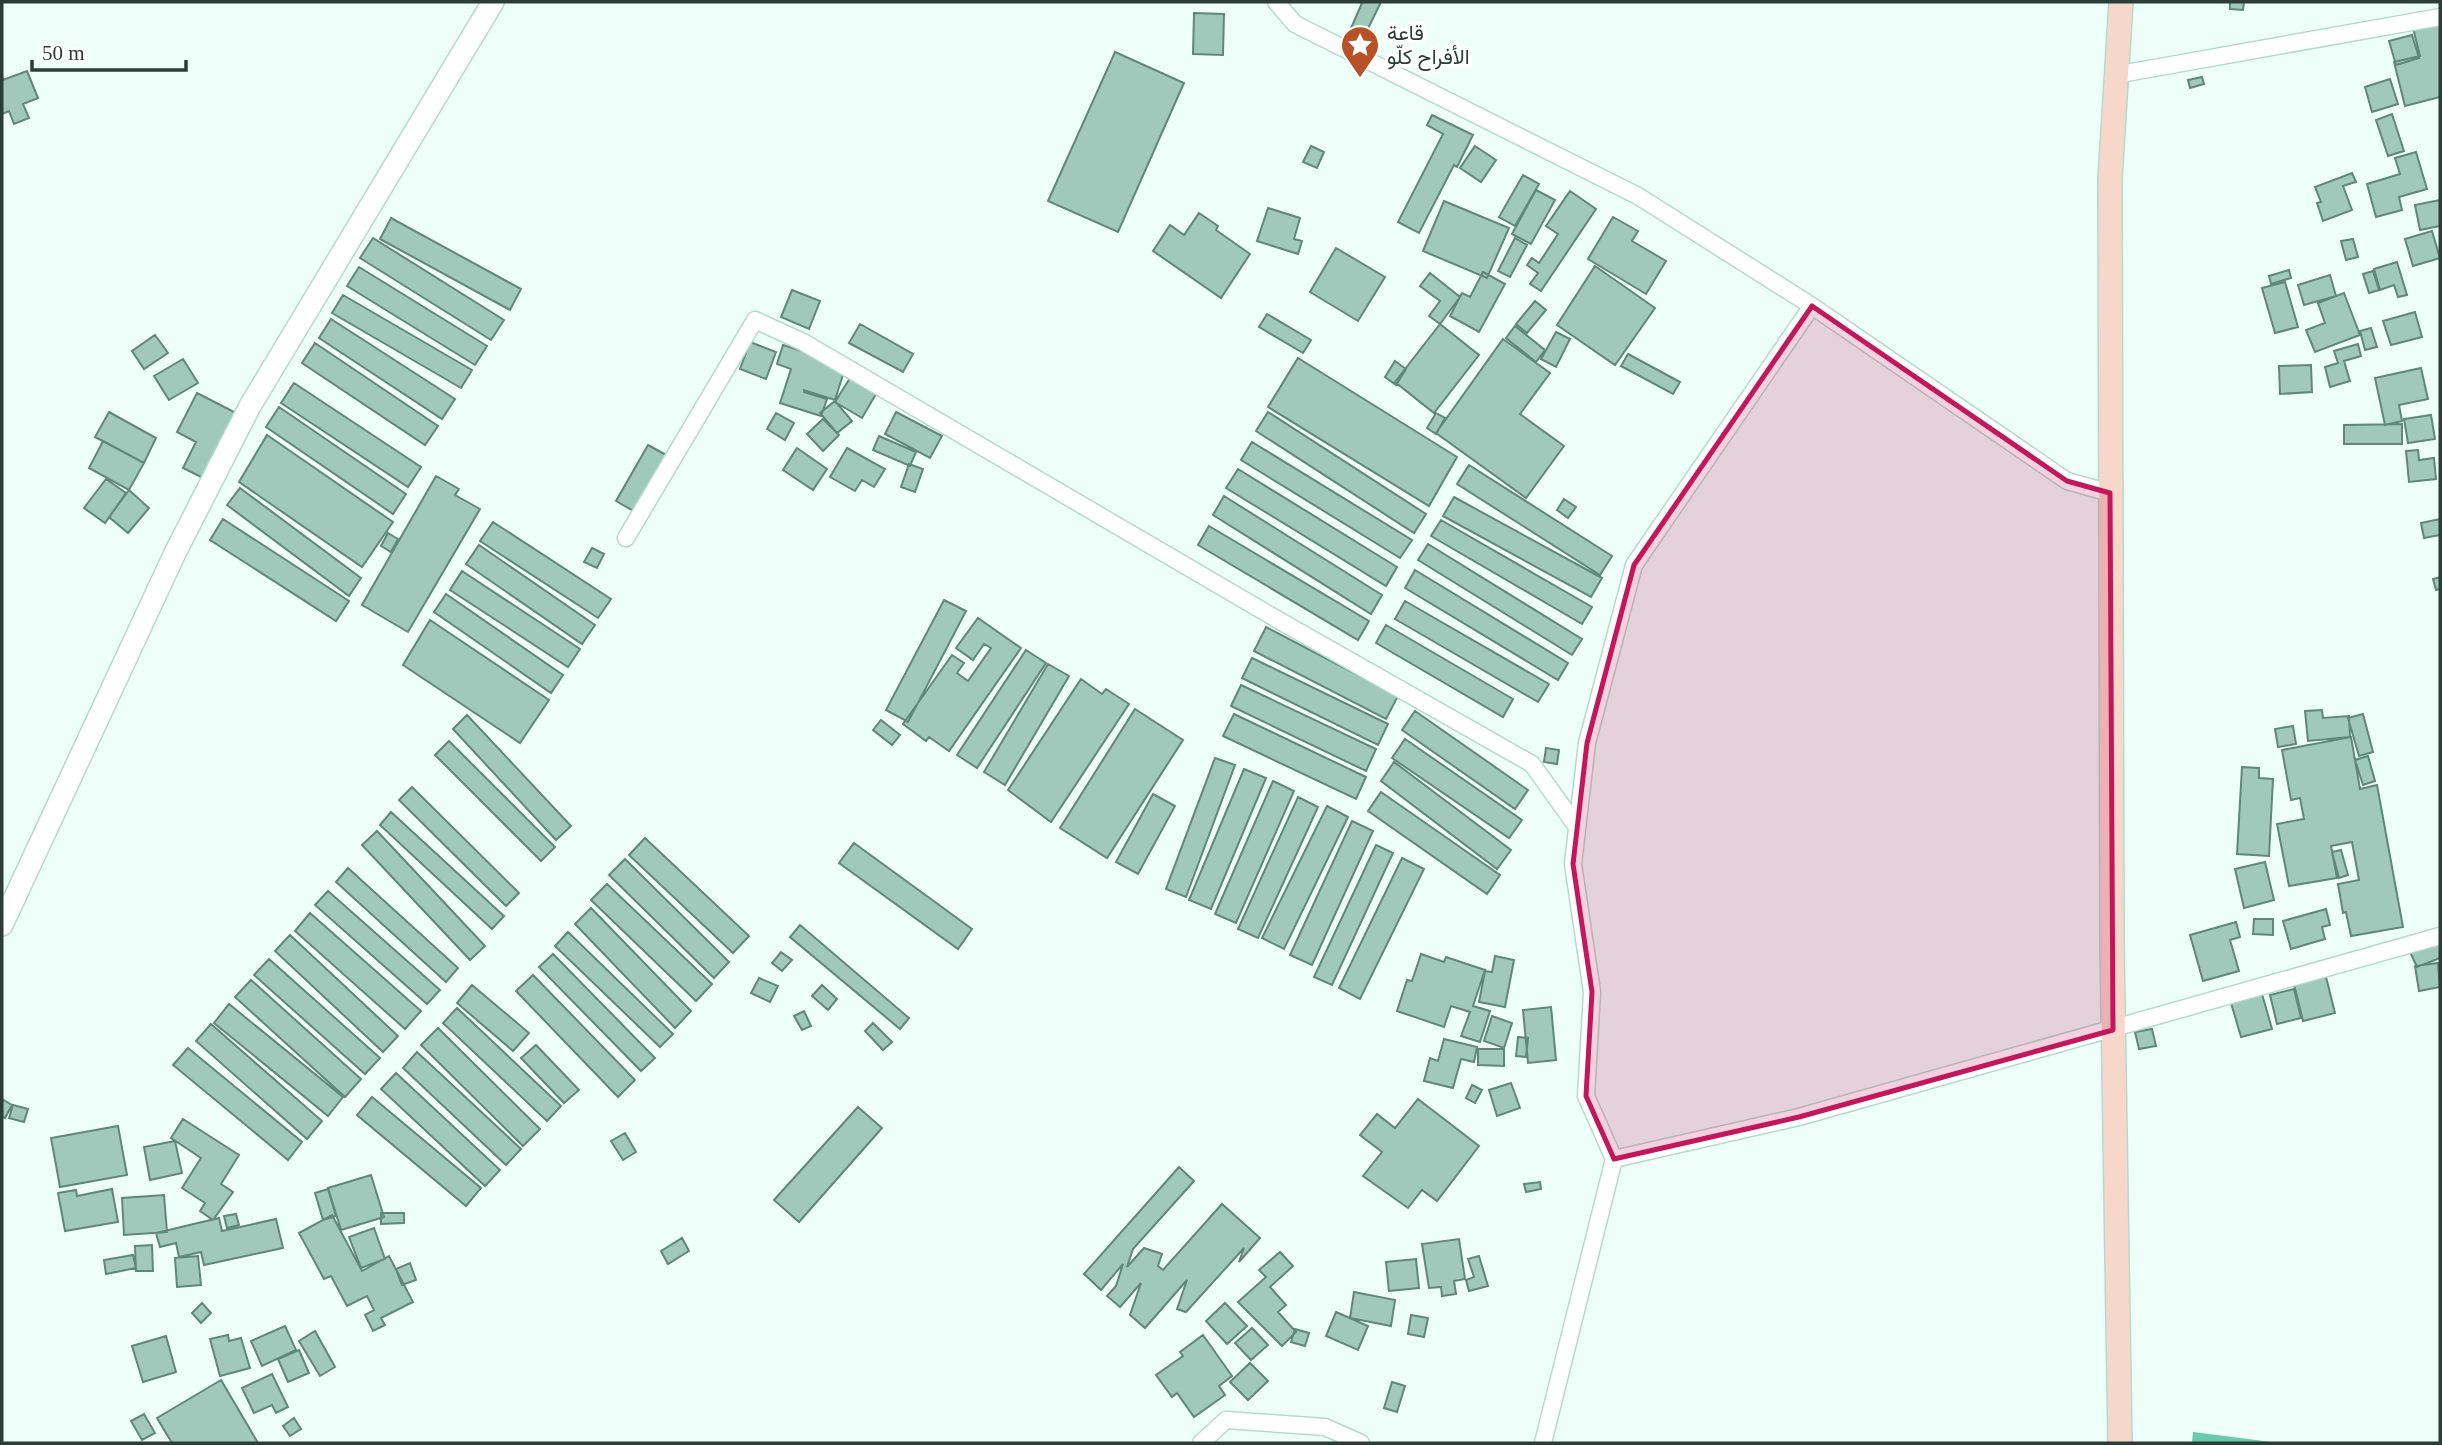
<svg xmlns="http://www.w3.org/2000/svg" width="2442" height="1445" font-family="'Times New Roman',Vazirmatn,serif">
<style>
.forest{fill:#68c9ad}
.building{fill:#a0c9bb;stroke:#60877a;stroke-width:2}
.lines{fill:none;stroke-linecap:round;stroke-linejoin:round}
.minor-casing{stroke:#b2dbcd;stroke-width:19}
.tertiary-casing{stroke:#b2dbcd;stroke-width:24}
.secondary-casing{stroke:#b2dbcd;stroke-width:26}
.minor{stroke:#fff;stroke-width:16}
.tertiary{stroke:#fff;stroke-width:21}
.secondary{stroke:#f8d7cb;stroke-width:23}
.marked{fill:#c2185b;fill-opacity:0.2;stroke:#c2185b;stroke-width:5;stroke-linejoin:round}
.labels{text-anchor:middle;stroke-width:7;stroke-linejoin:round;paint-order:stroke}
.poi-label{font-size:21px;fill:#2c3c37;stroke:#fff;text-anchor:start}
</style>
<rect width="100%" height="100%" fill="#eefff9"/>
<path class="forest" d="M 2193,1432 L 2280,1443 L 2192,1443 Z"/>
<path class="building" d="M 1359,2 L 1381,2 L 1362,41 L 1348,35 L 1362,3 Z
M 2230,2 L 2244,2 L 2243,10 L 2230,9 Z
M 1194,13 L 1224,14 L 1223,55 L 1193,54 Z
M 2440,22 L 2440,97 L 2405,106 L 2394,62 L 2420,56 L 2413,28 Z
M 2412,35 L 2419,58 L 2396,65 L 2389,41 Z
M 1115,52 L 1184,83 L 1118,232 L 1048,201 Z
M 27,71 L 38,98 L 23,104 L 29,118 L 14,124 L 9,111 L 2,114 L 2,76 L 3,80 Z
M 2202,77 L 2204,84 L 2190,88 L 2188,80 Z
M 2390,79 L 2398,104 L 2372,112 L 2365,87 Z
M 2392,114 L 2404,151 L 2388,156 L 2376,120 Z
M 1432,115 L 1473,135 L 1457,167 L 1454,165 L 1419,233 L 1398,222 L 1443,134 L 1427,125 Z
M 1311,146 L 1324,152 L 1317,168 L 1303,162 Z
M 1475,146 L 1496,160 L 1481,182 L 1460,168 Z
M 2416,152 L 2427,189 L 2399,197 L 2402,210 L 2376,217 L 2367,184 L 2400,174 L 2395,158 Z
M 2352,173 L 2356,182 L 2343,186 L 2352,210 L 2323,221 L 2317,203 L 2321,202 L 2315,187 Z
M 1523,175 L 1539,184 L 1515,226 L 1499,217 Z
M 1536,190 L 1555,200 L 1531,244 L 1512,234 Z
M 1570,191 L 1596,209 L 1541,291 L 1530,284 L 1538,273 L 1527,265 L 1532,258 L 1539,263 L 1558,234 L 1546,226 Z
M 2440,200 L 2440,226 L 2420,230 L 2415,205 Z
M 1444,201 L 1509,228 L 1487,278 L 1423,251 Z
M 1268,208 L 1300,218 L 1294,239 L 1302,241 L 1298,254 L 1257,241 Z
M 1199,213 L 1218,226 L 1216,230 L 1250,254 L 1221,298 L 1153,251 L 1170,225 L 1184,235 Z
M 1613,217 L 1638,231 L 1632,241 L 1666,261 L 1646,294 L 1588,259 Z
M 391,218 L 521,289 L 510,310 L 380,239 Z
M 2432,231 L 2440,258 L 2413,266 L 2405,239 Z
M 373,238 L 504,320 L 491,340 L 360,258 Z
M 1515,238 L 1527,245 L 1510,277 L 1498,271 Z
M 2353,239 L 2358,257 L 2346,260 L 2341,241 Z
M 1336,248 L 1385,277 L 1358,321 L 1310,292 Z
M 2397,262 L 2407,295 L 2398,297 L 2394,285 L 2380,290 L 2374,269 Z
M 1595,266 L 1655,308 L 1615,365 L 1557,325 Z
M 359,267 L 487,346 L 475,365 L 347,286 Z
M 2289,270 L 2291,278 L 2271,284 L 2269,276 Z
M 2373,271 L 2379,290 L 2369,293 L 2363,274 Z
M 1483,272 L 1505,284 L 1479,332 L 1450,316 L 1462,293 L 1470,297 Z
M 1430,273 L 1460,297 L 1440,324 L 1479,355 L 1434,413 L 1395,382 L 1440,324 L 1429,316 L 1440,301 L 1420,286 Z
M 2330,275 L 2336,296 L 2304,305 L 2298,285 Z
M 2285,282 L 2298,327 L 2275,333 L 2262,288 Z
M 792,290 L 820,301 L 809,329 L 781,317 Z
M 2344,293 L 2360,335 L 2315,352 L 2306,330 L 2325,323 L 2318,303 Z
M 343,295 L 472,370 L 461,388 L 332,313 Z
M 1535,301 L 1546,310 L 1527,333 L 1516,324 Z
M 2415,312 L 2422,337 L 2391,345 L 2383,321 Z
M 1267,314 L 1311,340 L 1303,353 L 1259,327 Z
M 331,319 L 455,399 L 442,419 L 319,338 Z
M 860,324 L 913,354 L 903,372 L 849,343 Z
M 1515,326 L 1545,350 L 1536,362 L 1506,338 Z
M 2371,328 L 2377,347 L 2365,350 L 2360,331 Z
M 1556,332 L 1570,339 L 1556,367 L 1541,359 Z
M 155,335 L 168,353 L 144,369 L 132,351 Z
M 1503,339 L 1550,373 L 1520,414 L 1564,446 L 1526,498 L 1436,433 Z
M 750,342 L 776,352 L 766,379 L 740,369 Z
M 315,343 L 438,426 L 425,445 L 302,363 Z
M 2358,344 L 2361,356 L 2344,361 L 2350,381 L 2330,387 L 2325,367 L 2338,363 L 2334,351 Z
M 783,345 L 846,365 L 835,400 L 804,390 L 804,392 L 827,399 L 821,416 L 780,403 L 791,369 L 777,364 Z
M 1628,354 L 1680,382 L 1673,394 L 1621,366 Z
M 1298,358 L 1457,457 L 1429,506 L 1268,407 Z
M 183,359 L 198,383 L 169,400 L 154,376 Z
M 1395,361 L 1406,369 L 1396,385 L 1385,377 Z
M 2311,365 L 2312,392 L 2280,394 L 2279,366 Z
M 2421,368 L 2428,399 L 2399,405 L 2402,421 L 2385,425 L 2375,378 Z
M 850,378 L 876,394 L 862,418 L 835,402 Z
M 294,383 L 421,467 L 408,487 L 281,403 Z
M 197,393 L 236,413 L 203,478 L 183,468 L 196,442 L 177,432 Z
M 835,401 L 852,421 L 837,433 L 820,413 Z
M 279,407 L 406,494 L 393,514 L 266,427 Z
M 109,412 L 156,438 L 144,463 L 95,437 Z
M 896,412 L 942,436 L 930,458 L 885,434 Z
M 1268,412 L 1426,514 L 1414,533 L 1256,431 Z
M 776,413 L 794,423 L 785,440 L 767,429 Z
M 1436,413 L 1445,418 L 1436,434 L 1427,428 Z
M 2431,415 L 2435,439 L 2408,443 L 2404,419 Z
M 823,419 L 839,435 L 823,451 L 807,434 Z
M 2402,424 L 2402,444 L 2344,444 L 2344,425 Z
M 267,435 L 393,522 L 362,567 L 239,482 Z
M 879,436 L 916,452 L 910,466 L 873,450 Z
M 103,441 L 144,463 L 129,490 L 89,468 Z
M 1252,442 L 1412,540 L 1400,558 L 1241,460 Z
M 648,445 L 668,456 L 637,513 L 616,501 Z
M 797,448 L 827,469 L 813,490 L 783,470 Z
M 847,448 L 885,469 L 874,487 L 862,480 L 855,491 L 830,477 Z
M 2418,450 L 2419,460 L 2434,458 L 2436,479 L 2409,482 L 2406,451 Z
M 909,464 L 923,469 L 915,492 L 901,487 Z
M 1469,465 L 1612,556 L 1600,575 L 1457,484 Z
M 1238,469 L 1397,567 L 1386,586 L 1226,488 Z
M 436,476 L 459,489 L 455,495 L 480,509 L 408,632 L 362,605 Z
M 106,479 L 126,493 L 105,523 L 84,508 Z
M 240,488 L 361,578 L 349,596 L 227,505 Z
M 129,490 L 149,508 L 128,533 L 109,517 Z
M 1224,496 L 1382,595 L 1371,614 L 1213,515 Z
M 1454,497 L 1602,578 L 1591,597 L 1443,516 Z
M 1564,499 L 1576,507 L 1568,518 L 1557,510 Z
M 223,519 L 349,601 L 336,621 L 210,540 Z
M 2440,519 L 2440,535 L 2424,538 L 2421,523 Z
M 1441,520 L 1592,607 L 1582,624 L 1431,536 Z
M 493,522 L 611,599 L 598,618 L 480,541 Z
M 1209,526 L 1369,621 L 1358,640 L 1198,545 Z
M 388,533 L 398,539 L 391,552 L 381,546 Z
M 1428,544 L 1582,639 L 1572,655 L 1418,560 Z
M 479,545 L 595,625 L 582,644 L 466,564 Z
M 592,548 L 604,554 L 597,568 L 584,562 Z
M 1415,570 L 1568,663 L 1558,680 L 1405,588 Z
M 462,571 L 580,649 L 568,667 L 450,590 Z
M 2440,577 L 2440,589 L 2436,590 L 2433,579 Z
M 446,594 L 563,675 L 551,693 L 434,612 Z
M 944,600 L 966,611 L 908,722 L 886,710 Z
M 1405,601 L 1549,684 L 1538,702 L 1395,619 Z
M 978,618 L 1021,648 L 949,751 L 929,737 L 926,741 L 903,724 L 952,655 L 964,663 L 957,673 L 968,681 L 991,648 L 984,644 L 973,660 L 956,648 Z
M 430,620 L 549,700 L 520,743 L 403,665 Z
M 1386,625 L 1513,699 L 1503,717 L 1376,643 Z
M 1266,627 L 1398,696 L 1386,719 L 1254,651 Z
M 1026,650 L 1046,663 L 977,768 L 957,755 Z
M 1252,658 L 1388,724 L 1378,745 L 1242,678 Z
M 1048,664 L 1069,676 L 1005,785 L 984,772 Z
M 1081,679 L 1102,694 L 1106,689 L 1129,704 L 1051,822 L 1008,790 Z
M 1241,685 L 1376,749 L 1366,771 L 1231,706 Z
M 1135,709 L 1183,740 L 1107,858 L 1060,828 Z
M 2322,710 L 2323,718 L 2349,716 L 2350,737 L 2308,741 L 2305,711 Z
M 1415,711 L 1528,790 L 1515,809 L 1402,730 Z
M 1234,714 L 1366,777 L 1356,799 L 1223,736 Z
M 2363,714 L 2373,752 L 2359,756 L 2348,718 Z
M 467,715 L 571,826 L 556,840 L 453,729 Z
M 881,720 L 900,735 L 892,745 L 873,730 Z
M 2293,726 L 2296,744 L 2278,747 L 2275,729 Z
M 2351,737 L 2360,789 L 2377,785 L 2403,927 L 2351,936 L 2346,912 L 2343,913 L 2338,884 L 2359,880 L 2352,842 L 2331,846 L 2337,878 L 2289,886 L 2277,824 L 2304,819 L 2300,798 L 2291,800 L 2282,750 Z
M 1405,739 L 1522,820 L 1509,838 L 1392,758 Z
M 449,741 L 555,847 L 541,861 L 435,755 Z
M 1546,748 L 1559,750 L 1557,764 L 1544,762 Z
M 2368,756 L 2375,781 L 2363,785 L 2355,760 Z
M 1215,758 L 1235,765 L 1186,897 L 1166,889 Z
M 1394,762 L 1511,850 L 1497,869 L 1381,781 Z
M 2242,767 L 2259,768 L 2259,778 L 2273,779 L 2269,856 L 2237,854 Z
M 1244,769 L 1266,778 L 1211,909 L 1189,900 Z
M 1273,781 L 1294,791 L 1236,923 L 1215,914 Z
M 412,787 L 519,893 L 506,906 L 399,800 Z
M 1381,792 L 1500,875 L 1487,894 L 1368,811 Z
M 1153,794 L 1175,806 L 1138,874 L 1116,862 Z
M 1298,797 L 1318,807 L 1258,938 L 1238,929 Z
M 1327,806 L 1348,817 L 1284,949 L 1262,938 Z
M 391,812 L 504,916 L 492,929 L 380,825 Z
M 1352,821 L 1373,831 L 1312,965 L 1290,955 Z
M 377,831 L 485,946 L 470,960 L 362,845 Z
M 645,838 L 749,936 L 733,953 L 629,855 Z
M 854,843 L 972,929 L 958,949 L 839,863 Z
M 1376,845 L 1393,853 L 1332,985 L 1314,977 Z
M 2341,850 L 2348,875 L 2339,878 L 2332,852 Z
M 1402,858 L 1424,869 L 1360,999 L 1339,988 Z
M 625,859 L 729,962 L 714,978 L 609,875 Z
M 2265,862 L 2274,900 L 2244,908 L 2235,869 Z
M 348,868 L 458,968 L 446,982 L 336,882 Z
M 607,884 L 712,984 L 696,1001 L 591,900 Z
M 328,891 L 440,990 L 427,1004 L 315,905 Z
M 591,908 L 691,1011 L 675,1028 L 575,924 Z
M 2326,909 L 2330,925 L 2322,927 L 2325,939 L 2291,949 L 2283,921 Z
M 310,913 L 421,1011 L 405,1029 L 295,931 Z
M 2254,919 L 2273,919 L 2273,935 L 2253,934 Z
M 2236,922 L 2240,937 L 2230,940 L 2239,971 L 2203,981 L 2190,935 Z
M 800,925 L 909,1018 L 900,1029 L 790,937 Z
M 568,932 L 673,1034 L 660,1047 L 555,946 Z
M 290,935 L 398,1036 L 383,1052 L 275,951 Z
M 2440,940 L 2440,958 L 2417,967 L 2410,952 Z
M 781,952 L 792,960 L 782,971 L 772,963 Z
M 553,954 L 655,1058 L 641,1071 L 539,967 Z
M 1421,954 L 1444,962 L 1446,957 L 1485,970 L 1473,1006 L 1490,1011 L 1480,1042 L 1461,1036 L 1470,1012 L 1451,1006 L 1444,1027 L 1397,1011 L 1407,980 L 1412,981 Z
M 1495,956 L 1514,960 L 1505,1007 L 1479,1002 L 1485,971 L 1492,972 Z
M 269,959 L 380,1058 L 365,1074 L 254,975 Z
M 2438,963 L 2440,987 L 2419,991 L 2415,966 Z
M 533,975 L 635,1080 L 618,1097 L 516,991 Z
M 2326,977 L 2335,1013 L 2303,1021 L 2294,984 Z
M 759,978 L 778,986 L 770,1002 L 751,993 Z
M 251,980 L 361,1079 L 345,1097 L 235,997 Z
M 472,985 L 529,1033 L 513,1051 L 457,1003 Z
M 822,985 L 837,999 L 828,1010 L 812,996 Z
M 2294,989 L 2301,1018 L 2277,1024 L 2270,995 Z
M 2262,994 L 2272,1029 L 2241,1037 L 2231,1003 Z
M 229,1004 L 343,1097 L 328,1116 L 214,1023 Z
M 1551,1007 L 1556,1060 L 1528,1063 L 1523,1010 Z
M 457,1008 L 561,1106 L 547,1121 L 443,1023 Z
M 804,1011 L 811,1026 L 802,1030 L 794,1016 Z
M 1492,1016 L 1512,1023 L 1504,1048 L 1484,1041 Z
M 873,1023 L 892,1042 L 883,1050 L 865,1031 Z
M 211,1024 L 322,1121 L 307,1139 L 196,1041 Z
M 438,1028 L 540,1129 L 523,1146 L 421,1045 Z
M 2152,1029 L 2156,1046 L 2139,1049 L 2135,1032 Z
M 1518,1037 L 1528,1038 L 1526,1057 L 1516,1056 Z
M 1444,1039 L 1477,1047 L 1474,1062 L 1461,1059 L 1453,1088 L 1424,1081 L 1430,1058 L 1438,1061 Z
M 536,1045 L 579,1090 L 564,1103 L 521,1058 Z
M 188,1048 L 302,1142 L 288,1160 L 173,1065 Z
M 1478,1049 L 1504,1049 L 1504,1066 L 1478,1065 Z
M 417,1052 L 521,1149 L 506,1165 L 403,1068 Z
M 396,1073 L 500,1170 L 485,1186 L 381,1089 Z
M 1511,1083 L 1520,1108 L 1497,1116 L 1489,1090 Z
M 1472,1085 L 1482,1090 L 1475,1103 L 1466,1098 Z
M 372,1097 L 481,1188 L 466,1206 L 357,1115 Z
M 2,1099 L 12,1105 L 5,1118 L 2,1116 Z
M 1418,1099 L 1479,1146 L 1437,1201 L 1422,1190 L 1408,1208 L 1363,1176 L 1382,1152 L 1360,1135 L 1377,1114 L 1395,1128 Z
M 13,1105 L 28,1109 L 24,1122 L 9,1118 Z
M 858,1107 L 882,1128 L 799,1222 L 774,1200 Z
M 183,1119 L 239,1155 L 221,1184 L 233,1192 L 213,1220 L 200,1211 L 205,1203 L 182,1188 L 201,1158 L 171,1138 Z
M 118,1126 L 127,1175 L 60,1187 L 51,1138 Z
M 625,1133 L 636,1152 L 623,1160 L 611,1141 Z
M 175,1141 L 182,1173 L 150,1180 L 144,1147 Z
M 1179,1167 L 1194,1181 L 1133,1249 L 1127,1267 L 1144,1248 L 1162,1254 L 1158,1266 L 1163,1270 L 1222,1204 L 1260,1238 L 1239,1262 L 1244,1248 L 1186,1312 L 1177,1309 L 1187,1280 L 1145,1328 L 1130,1315 L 1141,1283 L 1120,1307 L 1107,1296 L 1116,1286 L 1123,1264 L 1101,1290 L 1084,1274 Z
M 371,1175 L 384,1217 L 341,1230 L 328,1188 Z
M 1540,1182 L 1541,1189 L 1526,1192 L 1524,1184 Z
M 112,1189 L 118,1222 L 65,1231 L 58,1193 L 76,1190 L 77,1196 Z
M 328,1189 L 336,1216 L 323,1220 L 315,1193 Z
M 164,1195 L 167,1232 L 124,1235 L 122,1198 Z
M 381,1213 L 404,1213 L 404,1223 L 381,1224 Z
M 236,1214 L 239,1225 L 227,1228 L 224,1216 Z
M 332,1215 L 362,1271 L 389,1256 L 413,1302 L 381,1318 L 385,1325 L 373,1331 L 365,1315 L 374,1310 L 367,1296 L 347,1306 L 331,1276 L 324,1279 L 299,1233 Z
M 219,1218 L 222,1231 L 276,1219 L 283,1248 L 204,1265 L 201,1252 L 179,1257 L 176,1243 L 160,1247 L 156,1233 Z
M 374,1228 L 385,1259 L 361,1268 L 349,1237 Z
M 682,1238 L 689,1251 L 668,1264 L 661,1251 Z
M 1459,1239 L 1465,1279 L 1454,1281 L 1456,1294 L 1442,1296 L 1441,1287 L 1429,1288 L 1422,1244 Z
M 152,1245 L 153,1271 L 136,1271 L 135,1246 Z
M 1280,1252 L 1293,1266 L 1270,1287 L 1286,1305 L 1278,1312 L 1296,1332 L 1282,1346 L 1238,1302 L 1266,1277 L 1259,1270 Z
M 133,1255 L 136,1268 L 106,1274 L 104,1260 Z
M 198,1256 L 201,1285 L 177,1287 L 175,1258 Z
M 1479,1256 L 1488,1286 L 1469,1291 L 1466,1280 L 1474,1277 L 1468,1259 Z
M 1416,1259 L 1419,1288 L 1389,1291 L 1386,1262 Z
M 410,1263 L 416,1280 L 402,1285 L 396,1269 Z
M 1354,1292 L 1395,1300 L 1391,1326 L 1350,1318 Z
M 202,1303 L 211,1313 L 201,1323 L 192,1313 Z
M 1225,1303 L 1247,1326 L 1227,1344 L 1206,1321 Z
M 1336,1312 L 1368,1326 L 1358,1350 L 1326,1336 Z
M 1411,1315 L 1428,1318 L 1424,1337 L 1408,1334 Z
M 285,1326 L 296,1350 L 262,1366 L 251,1341 Z
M 1252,1328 L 1268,1345 L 1251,1360 L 1235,1343 Z
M 1295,1329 L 1309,1333 L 1305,1346 L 1291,1342 Z
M 315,1331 L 335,1367 L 320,1376 L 299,1341 Z
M 228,1335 L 229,1341 L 241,1338 L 250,1368 L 220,1376 L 210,1339 Z
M 1203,1335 L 1232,1376 L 1219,1386 L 1225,1395 L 1194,1417 L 1177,1393 L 1172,1397 L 1156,1375 L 1183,1356 L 1180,1352 Z
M 166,1336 L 176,1372 L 143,1382 L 132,1346 Z
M 299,1350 L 309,1373 L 288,1382 L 278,1359 Z
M 1250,1363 L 1268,1381 L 1248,1400 L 1230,1382 Z
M 272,1374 L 288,1407 L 276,1413 L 272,1405 L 254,1413 L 242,1388 Z
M 221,1380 L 258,1443 L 172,1443 L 157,1418 Z
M 1392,1382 L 1405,1386 L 1397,1412 L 1384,1408 Z
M 144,1414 L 155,1433 L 142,1440 L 131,1421 Z
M 294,1418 L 301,1429 L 290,1436 L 283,1426 Z"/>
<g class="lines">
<defs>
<path id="minor" d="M 1276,2 L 1295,24 L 1638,196 L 1812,306 L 2067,481 L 2110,493
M 2115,75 L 2440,17
M 1812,306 L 1634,565 L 1587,743 L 1573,864 L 1592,992 L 1586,1096 L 1614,1159 L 1799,1117 L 2440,936
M 626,538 L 755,320 L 803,342 L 1280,621 L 1532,764 L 1577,827
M 1201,1443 L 1226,1420 L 1325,1427 L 1361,1443
M 1543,1443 L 1614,1159"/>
<path id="tertiary" d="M 2,925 L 175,553 L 250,406 L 493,2"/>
<path id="secondary" d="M 2120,1443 L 2112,946 L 2110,179 L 2121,2"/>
</defs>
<use href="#minor" class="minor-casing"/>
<use href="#tertiary" class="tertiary-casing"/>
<use href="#secondary" class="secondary-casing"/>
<use href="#minor" class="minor"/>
<use href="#tertiary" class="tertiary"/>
<use href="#secondary" class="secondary"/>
</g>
<path class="marked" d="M 1812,306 L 2067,481 L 2110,493 L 2113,1030 L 1799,1117 L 1614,1159 L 1586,1096 L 1592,992 L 1573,864 L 1587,743 L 1634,565 Z"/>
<defs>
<symbol id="sight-pin" viewBox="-11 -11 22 30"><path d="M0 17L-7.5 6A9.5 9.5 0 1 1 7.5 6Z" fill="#b75126" stroke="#fff"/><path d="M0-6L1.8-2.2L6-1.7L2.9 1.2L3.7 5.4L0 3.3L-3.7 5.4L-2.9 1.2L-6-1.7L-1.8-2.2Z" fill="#fff"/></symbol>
</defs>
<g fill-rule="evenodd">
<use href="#sight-pin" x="1338" y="23" width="44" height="60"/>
</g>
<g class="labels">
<g class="poi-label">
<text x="1387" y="40">قاعة<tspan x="1387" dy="24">الأفراح كلّو</tspan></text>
</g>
</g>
<rect width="2442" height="1445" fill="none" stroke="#2c3c37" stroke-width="7"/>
<path d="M32 60v10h154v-10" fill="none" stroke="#2c3c37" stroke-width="3.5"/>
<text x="42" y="60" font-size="21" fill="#2c3c37" stroke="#ffffff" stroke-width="5" paint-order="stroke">50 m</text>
</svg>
